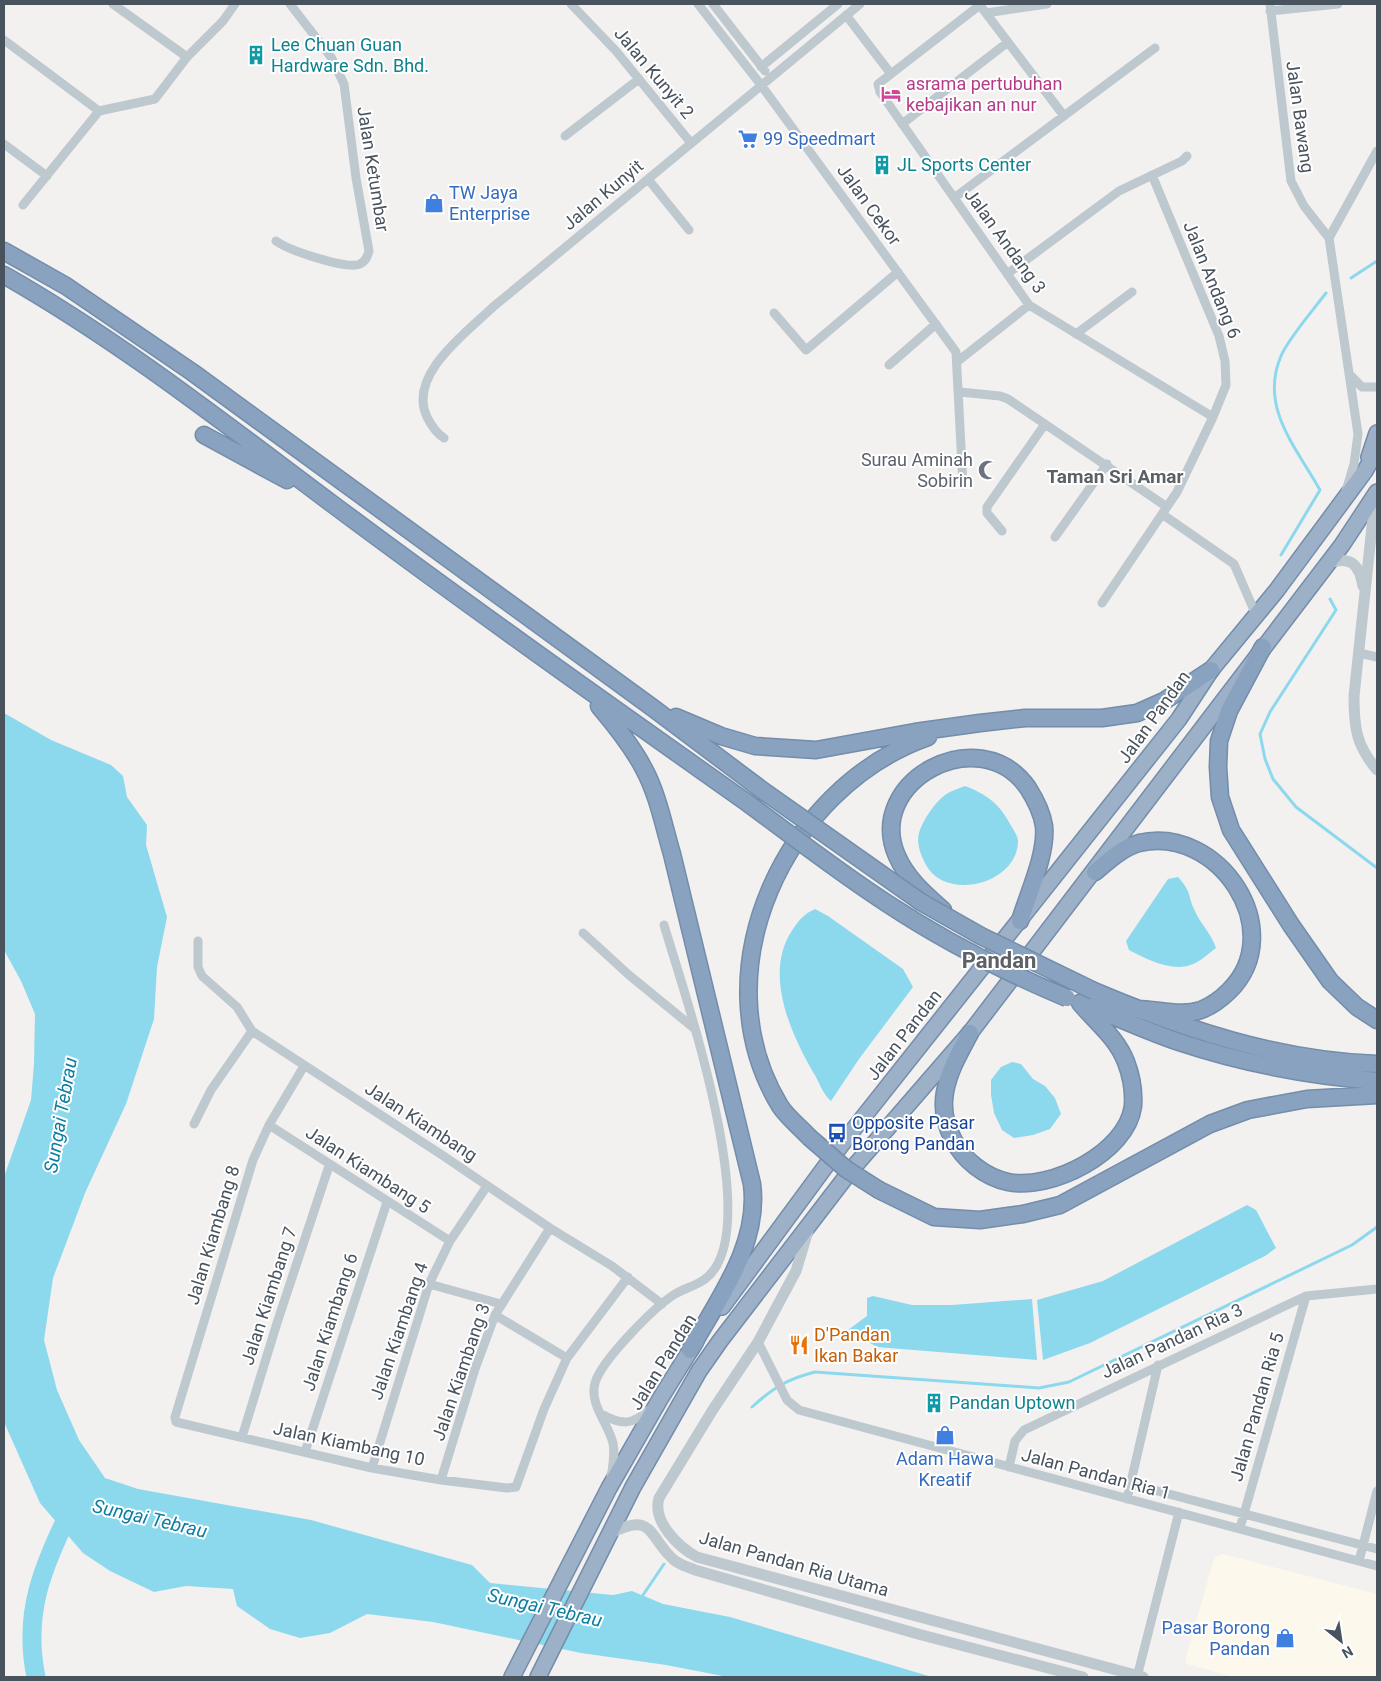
<svg xmlns="http://www.w3.org/2000/svg" width="1381" height="1681" font-family="Roboto,sans-serif">
<style>
.commercial{fill:#fcf8eb}
.water{fill:#8cd8ed}
.lines{fill:none;stroke-linecap:round;stroke-linejoin:round}
.stream{stroke:#8cd8ed;stroke-width:3}
.river{stroke:#8cd8ed;stroke-width:19}
.trunk-casing{stroke:#738dab;stroke-width:18}
.motorway-casing{stroke:#738dab;stroke-width:19}
.minor{stroke:#bec8cf;stroke-width:9}
.tertiary{stroke:#bec8cf;stroke-width:11}
.trunk{stroke:#9cb0c7;stroke-width:15}
.motorway{stroke:#88a2bf;stroke-width:16}
.motorway-bridge-casing{stroke:#738dab;stroke-width:19;stroke-linecap:butt}
.motorway-bridge{stroke:#88a2bf;stroke-width:16}
.labels{text-anchor:middle;stroke-width:4;stroke-linejoin:round;paint-order:stroke}
.culture-label{font-size:18px;fill:#0d838f;stroke:#fff;text-anchor:start}
.street-label{font-size:18px;fill:#48535e;stroke:#fff}
.hotel-label{font-size:18px;fill:#b23c85;stroke:#fff;text-anchor:start}
.shop-label{font-size:18px;fill:#366cbe;stroke:#fff;text-anchor:start}
.worship-label{font-size:18px;fill:#5b616d;stroke:#fff;text-anchor:end}
.transit-label{font-size:18px;fill:#164399;stroke:#fff;text-anchor:start}
.food-label{font-size:18px;fill:#c56008;stroke:#fff;text-anchor:start}
.neighbourhood-label{font-size:19px;font-weight:bold;fill:#5d6166;stroke:#fff}
.water-label{font-size:19px;font-style:italic;fill:#0c7e9f;stroke:#fff}
.district-label{font-size:22px;font-weight:bold;fill:#5d6166;stroke:#fff}
</style>
<rect width="100%" height="100%" fill="#f3f0f0"/>
<path class="commercial" d="M 1223,1554 L 1377,1594 L 1377,1677 L 1233,1677 L 1187,1664 L 1185,1661 L 1213,1562 L 1216,1556 Z"/>
<path class="water" d="M 4,713 L 51,740 L 111,765 L 123,776 L 127,797 L 147,825 L 146,845 L 167,917 L 157,967 L 154,1019 L 126,1104 L 85,1193 L 53,1278 L 44,1340 L 57,1390 L 79,1440 L 105,1478 L 138,1489 L 311,1520 L 472,1565 L 490,1583 L 613,1595 L 632,1591 L 663,1604 L 730,1617 L 932,1677 L 728,1677 L 666,1665 L 581,1653 L 433,1622 L 367,1614 L 330,1633 L 300,1638 L 270,1629 L 237,1606 L 233,1589 L 186,1586 L 154,1592 L 110,1571 L 83,1553 L 40,1503 L 4,1422 L 4,1177 L 31,1100 L 34,1064 L 35,1014 L 21,981 L 4,950 Z
M 965,786 C 986,794 1000,804 1010,824 C 1013,829 1018,836 1018,841 C 1018,884 946,902 926,865 C 921,855 916,844 919,833 C 923,820 936,800 948,793 C 953,790 960,788 965,786 Z
M 1178,877 C 1192,893 1187,893 1194,909 C 1200,924 1210,931 1216,948 C 1209,953 1201,961 1193,964 C 1173,973 1146,959 1129,950 L 1126,941 L 1168,879 Z
M 815,909 L 828,916 L 903,969 L 913,987 L 859,1059 L 831,1101 C 822,1093 820,1083 813,1072 C 790,1032 763,972 793,929 C 800,919 804,914 815,909 Z
M 1012,1062 L 1021,1064 L 1033,1079 L 1045,1086 L 1055,1098 L 1061,1114 L 1050,1129 L 1033,1135 L 1014,1138 L 1002,1130 L 994,1113 L 991,1095 L 991,1080 L 1001,1067 Z
M 1247,1205 L 1256,1210 L 1276,1248 L 1265,1256 L 1090,1343 L 1043,1360 L 1037,1300 L 1103,1281 Z
M 873,1296 L 912,1305 L 952,1305 L 1032,1299 L 1037,1360 L 877,1347 L 848,1330 L 867,1316 L 867,1298 Z"/>
<g class="lines">
<path class="stream" d="M 1351,278 L 1377,261
M 1281,555 L 1320,490 C 1296,447 1259,407 1281,356 C 1288,339 1314,309 1326,293
M 1330,599 L 1336,610 L 1270,712 L 1260,734 L 1265,759 L 1273,779 L 1296,807 L 1377,868
M 752,1407 C 773,1388 787,1379 815,1372 L 1039,1388 L 1069,1382 L 1352,1245 L 1377,1227
M 643,1595 L 664,1564"/>
<path class="river" d="M 36,1677 C 22,1609 45,1564 73,1504"/>
<defs>
<path id="trunk" d="M 1369,457 L 1377,433
M 722,1307 L 842,1144 L 1179,719 L 1211,670 L 1277,590 L 1365,471 L 1377,449
M 512,1677 L 609,1488 L 660,1399 L 696,1341
M 538,1677 L 633,1487 L 699,1371 L 720,1341 L 852,1169 L 970,1033 L 1342,545 L 1377,492"/>
<path id="motorway" d="M 4,251 L 66,286 L 192,372 L 653,708 L 762,790
M 4,275 C 120,341 224,423 331,503 C 469,606 609,705 749,804
M 204,435 L 287,480
M 1263,647 L 1229,711 L 1219,741 L 1218,767 L 1220,797 L 1231,830 L 1291,925 L 1330,981 L 1357,1007 L 1377,1020
M 599,706 C 616,726 632,746 644,769 C 658,795 664,827 672,854 L 752,1184 C 760,1245 718,1299 690,1350
M 676,717 L 721,736 L 755,746 L 816,750 L 915,732 L 980,723 L 1025,718 L 1102,718 L 1137,713 L 1164,701 L 1211,670
M 1095,872 C 1108,861 1122,848 1139,843 C 1218,824 1290,931 1229,991 C 1222,998 1211,1006 1201,1010 C 1180,1017 1158,1009 1137,1009
M 943,910 C 925,894 907,879 897,856 C 864,781 980,719 1028,788 C 1035,799 1042,813 1044,826 C 1047,854 1028,894 1020,921
M 1094,991 C 1184,1029 1279,1061 1377,1064
M 1083,1004 C 1115,1016 1146,1031 1179,1042 C 1242,1063 1311,1076 1377,1081
M 970,1033 C 960,1052 949,1070 945,1092 C 942,1108 945,1124 953,1139 C 963,1160 985,1177 1008,1182 C 1050,1191 1127,1153 1133,1106 C 1134,1091 1131,1075 1126,1062 C 1117,1038 1096,1022 1080,1003
M 809,1137 C 800,1127 787,1117 780,1106 C 698,971 786,787 928,737
M 879,1190 L 934,1217 L 980,1220 L 1023,1214 L 1060,1205 L 1210,1124 L 1248,1110 L 1307,1099 L 1377,1095"/>
</defs>
<use href="#trunk" class="trunk-casing"/>
<use href="#motorway" class="motorway-casing"/>
<path class="minor" d="M 113,4 L 187,57
M 571,4 L 616,51 L 691,143
M 698,4 L 761,85 L 956,352 L 963,485
M 713,4 L 765,71
M 979,4 L 1064,116
M 1270,4 L 1291,181 L 1304,206 L 1329,238 L 1358,434 L 1354,464 L 1346,491
M 980,5 L 878,84 L 880,92 L 1029,305 L 1213,417
M 1270,11 L 1338,4
M 986,13 L 1047,4
M 846,15 L 891,74
M 4,40 L 99,111 L 155,99 L 187,57 L 223,21 L 235,4
M 761,67 L 838,4
M 902,124 L 1008,42
M 565,136 L 639,79
M 4,144 L 47,176
M 648,179 L 689,230
M 954,198 L 1155,48
M 23,205 L 99,111
M 1329,238 L 1377,151
M 276,241 C 288,250 347,270 360,264 C 366,261 367,257 369,251 L 356,178 L 344,84 L 331,57 L 290,4
M 1007,274 L 1119,191 L 1182,161 L 1187,156
M 774,313 L 806,350 L 898,272
M 1076,334 L 1132,292
M 958,361 L 1029,305
M 889,365 L 936,324
M 1350,375 L 1362,387 L 1377,387
M 960,392 L 1000,396 L 1008,399 L 1167,507
M 444,438 C 436,433 431,425 427,417 C 407,375 467,332 493,307 L 860,4
M 1162,514 L 1234,564 L 1256,615
M 1002,531 L 987,513 L 987,507 L 1045,424
M 1055,537 L 1107,464
M 1102,603 L 1177,492 L 1213,417 L 1226,385 L 1225,361 L 1219,336 L 1152,175
M 1359,653 L 1377,657
M 583,933 L 629,975 L 695,1029
M 198,941 L 198,967 L 202,976 L 237,1007 L 252,1031
M 304,1066 L 269,1125 L 253,1160 L 175,1417 L 176,1422 L 372,1468 L 441,1480 L 507,1488 L 516,1487 L 544,1409 L 567,1358 L 628,1277
M 194,1124 L 211,1090 L 252,1031 L 442,1155 L 550,1228 L 612,1266 L 662,1304
M 269,1125 L 450,1241
M 429,1284 L 501,1304
M 495,1315 L 567,1358
M 758,1342 L 787,1400 L 799,1410 L 1377,1566
M 603,1415 C 622,1425 632,1425 649,1410
M 242,1437 L 277,1323 L 329,1166
M 305,1452 L 387,1202
M 1009,1467 L 1015,1441 L 1024,1430 L 1306,1296 L 1377,1289
M 372,1468 L 429,1284 L 450,1241 L 487,1186
M 611,1477 C 613,1466 615,1455 613,1443 C 608,1423 589,1404 595,1383 C 601,1361 654,1307 675,1294 C 685,1288 696,1286 705,1279 C 768,1233 683,990 664,925
M 441,1480 L 475,1369 L 495,1315 L 550,1228
M 1131,1484 L 1377,1549
M 1127,1499 L 1158,1365
M 1240,1528 L 1306,1296
M 1359,1561 L 1377,1491
M 1137,1677 L 1179,1512"/>
<path class="tertiary" d="M 1375,498 L 1354,696 C 1354,728 1356,745 1377,770
M 1328,563 C 1350,556 1359,563 1363,586
M 808,1231 L 796,1271 L 758,1342 L 712,1411 L 659,1498 C 652,1521 678,1547 697,1557 L 1143,1677
M 609,1534 C 654,1510 648,1537 674,1560 C 680,1565 688,1567 695,1570 L 918,1634 L 1083,1677"/>
<use href="#trunk" class="trunk"/>
<use href="#motorway" class="motorway"/>
<defs>
<path id="motorway-bridge" d="M 762,790 L 921,902 L 981,936 L 1094,991
M 749,804 C 795,838 840,873 888,904 C 944,941 1005,972 1067,998
M 809,1137 L 846,1169 L 879,1190"/>
</defs>
<use href="#motorway-bridge" class="motorway-bridge-casing"/>
<use href="#motorway-bridge" class="motorway-bridge"/>
</g>
<defs>
<symbol id="building-bare" viewBox="-9 -9 18 18"><path d="M-4-6H4V6H1V3H-1V6H-4ZM-2.5-4.3h1.7v1.8h-1.7ZM.8-4.3h1.7v1.8H.8ZM-2.5-1h1.7V.8h-1.7ZM.8-1h1.7V.8H.8Z" fill="#0f9aa8" stroke="#fff" stroke-width="2.5" paint-order="stroke"/></symbol>
<symbol id="hotel-bare" viewBox="-9 -9 18 18"><path d="M-6-4.5h1.5V1H6V5H4.5V3h-9V5H-6ZM-4 0a1.8 1.8 0 1 1 3.6 0ZM.5 0V-2.5h3Q6-2.5 6 0Z" fill="#d1479c" stroke="#fff" stroke-width="2.5" paint-order="stroke"/></symbol>
<symbol id="supermarket-bare" viewBox="-9 -9 18 18"><path d="M-6-5.5h2.5l.6 2H6L4.5 2H-2.5L-4.4-4H-6ZM-1.5 3.2a1.3 1.3 0 1 0 .1 0ZM3 3.2a1.3 1.3 0 1 0 .1 0Z" fill="#3f7fe0" stroke="#fff" stroke-width="2.5" paint-order="stroke"/></symbol>
<symbol id="shop-bare" viewBox="-9 -9 18 18"><path d="M-5-2.5h2.3a2.7 3.5 0 0 1 5.4 0H5L5.5 6h-11ZM-1.5-2.5h3a1.5 2.3 0 0 0-3 0Z" fill="#3f7fe0" stroke="#fff" stroke-width="2.5" paint-order="stroke"/></symbol>
<symbol id="mosque-bare" viewBox="-9 -9 18 18"><path d="M3.5-4.9A6 6 0 1 0 3.5 4.9A5 5 0 1 1 3.5-4.9Z" fill="#6b7280" stroke="#fff" stroke-width="2.5" paint-order="stroke"/></symbol>
<symbol id="bus-bare" viewBox="-9 -9 18 18"><path d="M-5-6H5V4H4V6H2V4H-2V6H-4V4H-5ZM-3.5-4V0h7V-4ZM-3.5 1.2v1.5H-2V1.2ZM2 1.2v1.5H3.5V1.2Z" fill="#1a4fb4" stroke="#fff" stroke-width="2.5" paint-order="stroke"/></symbol>
<symbol id="restaurant-bare" viewBox="-9 -9 18 18"><path d="M-5-6h1v4h1v-4h1v4h1v-4h1v5L-1.5 .5V6h-2V.5L-5-1ZM5-6V6H3V1.5H1.5Q1.5-4 5-6Z" fill="#e8710a" stroke="#fff" stroke-width="2.5" paint-order="stroke"/></symbol>
</defs>
<g fill-rule="evenodd">
<use href="#building-bare" x="242" y="41" width="28" height="28"/>
<use href="#hotel-bare" x="877" y="80" width="28" height="28"/>
<use href="#supermarket-bare" x="734" y="125" width="28" height="28"/>
<use href="#building-bare" x="868" y="151" width="28" height="28"/>
<use href="#shop-bare" x="420" y="189" width="28" height="28"/>
<use href="#mosque-bare" x="974" y="456" width="28" height="28"/>
<use href="#bus-bare" x="823" y="1119" width="28" height="28"/>
<use href="#restaurant-bare" x="785" y="1331" width="28" height="28"/>
<use href="#building-bare" x="920" y="1389" width="28" height="28"/>
<use href="#shop-bare" x="931" y="1421" width="28" height="28"/>
<use href="#shop-bare" x="1271" y="1624" width="28" height="28"/>
</g>
<g class="labels">
<g class="culture-label">
<text x="271" y="51">Lee Chuan Guan<tspan x="271" dy="21">Hardware Sdn. Bhd.</tspan></text>
<text x="897" y="171">JL Sports Center</text>
<text x="949" y="1409">Pandan Uptown</text>
</g>
<g class="street-label">
<text transform="translate(654 73) rotate(50)" y="6">Jalan Kunyit 2</text>
<text transform="translate(1300 117) rotate(82)" y="6">Jalan Bawang</text>
<text transform="translate(373 169) rotate(81)" y="6">Jalan Ketumbar</text>
<text transform="translate(603 195) rotate(-40)" y="6">Jalan Kunyit</text>
<text transform="translate(869 205) rotate(54)" y="6">Jalan Cekor</text>
<text transform="translate(1005 241) rotate(54)" y="6">Jalan Andang 3</text>
<text transform="translate(1212 280) rotate(68)" y="6">Jalan Andang 6</text>
<text transform="translate(1154 717) rotate(-54)" y="6">Jalan Pandan</text>
<text transform="translate(904 1035) rotate(-52)" y="6">Jalan Pandan</text>
<text transform="translate(421 1122) rotate(33)" y="6">Jalan Kiambang</text>
<text transform="translate(368 1170) rotate(33)" y="6">Jalan Kiambang 5</text>
<text transform="translate(213 1235) rotate(-73)" y="6">Jalan Kiambang 8</text>
<text transform="translate(269 1296) rotate(-72)" y="6">Jalan Kiambang 7</text>
<text transform="translate(330 1322) rotate(-72)" y="6">Jalan Kiambang 6</text>
<text transform="translate(399 1331) rotate(-71)" y="6">Jalan Kiambang 4</text>
<text transform="translate(1172 1341) rotate(-25)" y="6">Jalan Pandan Ria 3</text>
<text transform="translate(663 1362) rotate(-58)" y="6">Jalan Pandan</text>
<text transform="translate(461 1372) rotate(-71)" y="6">Jalan Kiambang 3</text>
<text transform="translate(1257 1407) rotate(-74)" y="6">Jalan Pandan Ria 5</text>
<text transform="translate(349 1444) rotate(12)" y="6">Jalan Kiambang 10</text>
<text transform="translate(1096 1474) rotate(15)" y="6">Jalan Pandan Ria 1</text>
<text transform="translate(794 1564) rotate(16)" y="6">Jalan Pandan Ria Utama</text>
</g>
<g class="hotel-label">
<text x="906" y="90">asrama pertubuhan<tspan x="906" dy="21">kebajikan an nur</tspan></text>
</g>
<g class="shop-label">
<text x="763" y="145">99 Speedmart</text>
<text x="449" y="199">TW Jaya<tspan x="449" dy="21">Enterprise</tspan></text>
<text x="945" y="1465" text-anchor="middle">Adam Hawa<tspan x="945" dy="21">Kreatif</tspan></text>
<text x="1270" y="1634" text-anchor="end">Pasar Borong<tspan x="1270" dy="21">Pandan</tspan></text>
</g>
<g class="worship-label">
<text x="973" y="466">Surau Aminah<tspan x="973" dy="21">Sobirin</tspan></text>
</g>
<g class="transit-label">
<text x="852" y="1129">Opposite Pasar<tspan x="852" dy="21">Borong Pandan</tspan></text>
</g>
<g class="food-label">
<text x="814" y="1341">D'Pandan<tspan x="814" dy="21">Ikan Bakar</tspan></text>
</g>
<g class="neighbourhood-label">
<text x="1115" y="483">Taman Sri Amar</text>
</g>
<g class="water-label">
<text transform="translate(60 1115) rotate(-80)" y="7">Sungai Tebrau</text>
<text transform="translate(150 1518) rotate(13)" y="7">Sungai Tebrau</text>
<text transform="translate(545 1607) rotate(13)" y="7">Sungai Tebrau</text>
</g>
<g class="district-label">
<text x="999" y="968">Pandan</text>
</g>
</g>
<rect width="1381" height="1681" fill="none" stroke="#48535e" stroke-width="10"/>
<g transform="translate(1341 1641) rotate(150)" stroke="#ffffff" stroke-width="4" paint-order="stroke">
<path d="M0-4L9 19L0 12L-9 19Z" fill="#48535e"/>
<text y="-8" font-size="14" font-weight="bold" text-anchor="middle" fill="#48535e">N</text>
</g>
</svg>
